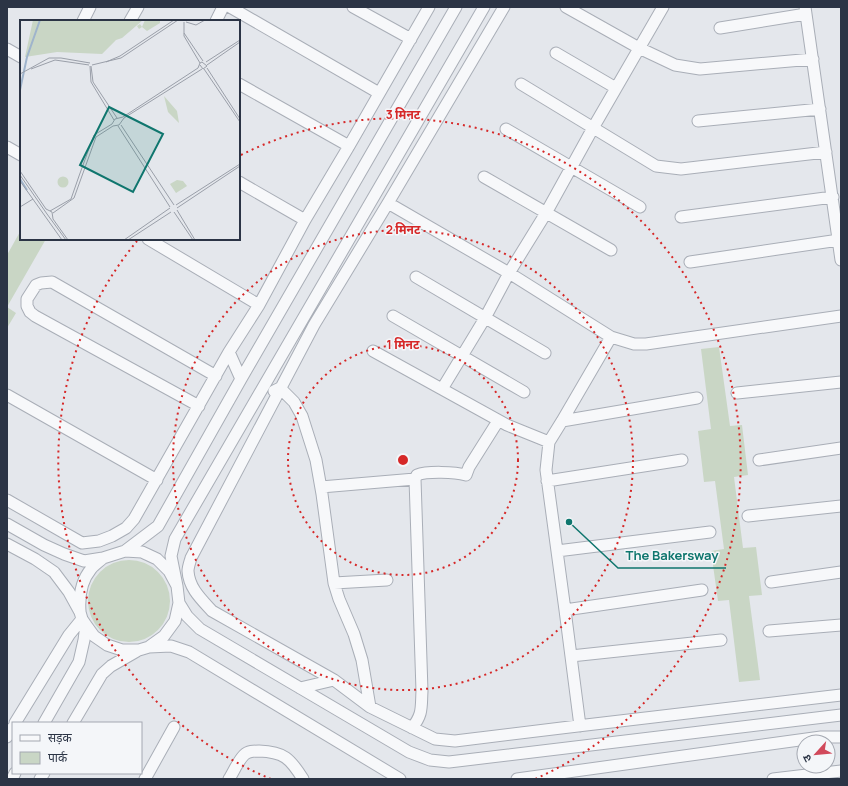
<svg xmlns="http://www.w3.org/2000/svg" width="848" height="786" font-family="Manrope,'Noto Sans Devanagari',sans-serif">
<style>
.green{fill:#c9d6c5}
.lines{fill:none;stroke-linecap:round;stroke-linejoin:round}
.minor-casing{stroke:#a9aeb7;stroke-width:13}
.minor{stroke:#f7f8fa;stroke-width:11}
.ring{fill:none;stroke:#d62828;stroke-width:2;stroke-dasharray:2 4}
.inset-river{fill:none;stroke:#9fb4cc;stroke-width:2}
.inset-road{fill:none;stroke:#9a9fa9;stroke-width:1}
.view{fill:#0f766e;fill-opacity:0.15;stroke:#0f766e;stroke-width:2}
.inset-edge{fill:none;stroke:#2b3445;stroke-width:2}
.centre{fill:#d62828;stroke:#f4f6f9;stroke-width:2}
.ring-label{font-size:12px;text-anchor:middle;font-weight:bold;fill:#d62828;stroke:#f4f6f9;stroke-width:3;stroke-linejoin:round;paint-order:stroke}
.leader{fill:none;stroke:#0f766e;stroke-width:1.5}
.callout-dot{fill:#0f766e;stroke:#f4f6f9;stroke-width:1.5}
.callout-label{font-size:13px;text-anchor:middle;font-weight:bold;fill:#0f766e;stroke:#f4f6f9;stroke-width:3;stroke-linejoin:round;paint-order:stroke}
</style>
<rect width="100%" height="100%" fill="#e4e7ec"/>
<path class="green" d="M 21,230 L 21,239 L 46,239 L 7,307 L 16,313 L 7,328 L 7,255 Z
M 719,347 L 730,426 L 742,425 L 748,475 L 734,477 L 743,548 L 756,547 L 762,595 L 749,596 L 760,680 L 739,682 L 729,600 L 718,601 L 711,551 L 724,549 L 715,481 L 704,482 L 698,431 L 711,429 L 701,349 Z
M88 601a41 41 0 1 1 82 0a41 41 0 1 1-82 0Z"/>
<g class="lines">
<defs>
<path id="minor" d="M 230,7 L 379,93
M 353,7 L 411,39
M 504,7 L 388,203 L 314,325 L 191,558 C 190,562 188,567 188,571 C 189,588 201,599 212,611 L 334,680 L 370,707 L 435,739 L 455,741 L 586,725 L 841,695
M 566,7 L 639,48 L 675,65 L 700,69 L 813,59
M 805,7 L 841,260
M 83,21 L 90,7
M 130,21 L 138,7
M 216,21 L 223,7
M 720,28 L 806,14
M 7,49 L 21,57
M 556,53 L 616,88
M 239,84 L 349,146
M 521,84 L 656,166 L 681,169 L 826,152
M 698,121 L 820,109
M 506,129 L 640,207
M 7,147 L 21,155
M 484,177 L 611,250
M 239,182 L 305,220
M 388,203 L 509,273 L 611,337 L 634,344 L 646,344 L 841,316
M 681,217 L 833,197
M 148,239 L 259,305
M 690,262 L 839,240
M 416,277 L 545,353
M 393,316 L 524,392
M 373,351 L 507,425 L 549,442
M 229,352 L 241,379
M 442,389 L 485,318 L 509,273 L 546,213 L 593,128 L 663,7
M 274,391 L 280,388 L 294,402 L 302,416 L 316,460 L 322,494 L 334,583 L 339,599 L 354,634 L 362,660 L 370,707
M 737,393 L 841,382
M 7,395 L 157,480
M 199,406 L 35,316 L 30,312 L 27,306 L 27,299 L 36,285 L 41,283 L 52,282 L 216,376
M 562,421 L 697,398
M 759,460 L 841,448
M 547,481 L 682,460
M 321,487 L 415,479
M 7,500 L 82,543 L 99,541 L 112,536 L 126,528 L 134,519 L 229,352 L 259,305 L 305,220 L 349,146 L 429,7
M 748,516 L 841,506
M 7,524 L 44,545 L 64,554 L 84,561 L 103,558 L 125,551 L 142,552 L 157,559 L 169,571 L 177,586 L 179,603 L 175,621 L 164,636 L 150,646
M 7,544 L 35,559 L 54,572 L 69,592 L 80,612 L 82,619 L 86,625 L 94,636 L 107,645 L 122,650 L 139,650 L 149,647 L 171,646 L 189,652 L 400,779
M 125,551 L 158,526 L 241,379 L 456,7
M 557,551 L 710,532
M 771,582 L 841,572
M 334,583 L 387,580
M 177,586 L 171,556 L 175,539 L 484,7
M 179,603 L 187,616 L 200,629 L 409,752 L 430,760 L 449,762 L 841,715
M 565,610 L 702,590
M 80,611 C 79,597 81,581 91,569 C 94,565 99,562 103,558
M 769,631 L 841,625
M 571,656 L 721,640
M 300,688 L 334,680
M 15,723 L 69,635 L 82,619
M 44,723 L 79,662 L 84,640 L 86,625
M 73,723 L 102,674 L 111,666 L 137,651
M 580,726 L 565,610 L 546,470 L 549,442 L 562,421 L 611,337
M 412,728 C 423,714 421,708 422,691 L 415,479 L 417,475 C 427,471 455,472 466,475 L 469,467 L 498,421
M 7,737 L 13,727
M 12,779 L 15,773
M 40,779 L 44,773
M 145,779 L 174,727
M 229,779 C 234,771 238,761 244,755 C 248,751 254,751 259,751 C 284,752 290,758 303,779
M 517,779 L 821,737 L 841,737
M 773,779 L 841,771"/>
</defs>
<use href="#minor" class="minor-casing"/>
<use href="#minor" class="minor"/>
</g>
<g class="ring">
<circle cx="403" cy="460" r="115"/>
<circle cx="403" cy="460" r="230"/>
<path d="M271 779A345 345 0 0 1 137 241M241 155A345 345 0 1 1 535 779"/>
</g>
<g transform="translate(20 20)">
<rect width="220" height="220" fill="#e4e7ec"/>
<path d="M 13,0 L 123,0 L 102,18 L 96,20 L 82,34 L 37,32 L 5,37 ZM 125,0 L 140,0 L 140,3 L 127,11 L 122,7 L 119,9 L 117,6 L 120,4 L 122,7 ZM 144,76 L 157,91 L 159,103 L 148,92 ZM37.5 162a5.5 5.5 0 1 1 11 0a5.5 5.5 0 1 1-11 0ZM 157,160 L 163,161 L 167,166 L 156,173 L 150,164 Z" fill="#c9d6c5"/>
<path class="inset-river" d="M 0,70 L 7,37 L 20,0M 0,159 L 7,170"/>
<path class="inset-road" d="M 164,2 L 164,16 L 180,43M 166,2 L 176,5 L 185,0M 164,13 L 183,41M 86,42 L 100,36 L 154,0M 186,42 L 220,20M 72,45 L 101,38 L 158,0M 187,45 L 220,22M 70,46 L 71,62 L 94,100M 71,46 L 73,62 L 97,98M 187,48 L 220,99M 11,49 L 35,40 L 69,45M 184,49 L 220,102M 0,54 L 29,38 L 41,38 L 70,43M 101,105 L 154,185M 98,106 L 150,187M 0,151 L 26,189 L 32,192 L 33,199 L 48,220M 0,155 L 27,194M 59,156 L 74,115 L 92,104 L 95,99 L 103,97 L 178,48 L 180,43 L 182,42 L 187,46 L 183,49 L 180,45M 0,161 L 42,220M 156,185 L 220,144M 0,187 L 13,179M 157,188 L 220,146M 157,190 L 175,220M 30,191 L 51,179 L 59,156M 154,192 L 173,220M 33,193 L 54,178 L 76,117 L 93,106 L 99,105 L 104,98 L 182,49M 27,194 L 46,220M 104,220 L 150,188M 108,220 L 151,192"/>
<path class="view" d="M 89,87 L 143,114 L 113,172 L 60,145 Z"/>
<rect width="220" height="220" class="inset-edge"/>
</g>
<circle cx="403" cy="460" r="6" class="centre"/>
<g class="ring-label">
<text x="403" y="119">3 मिनट</text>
<text x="403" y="234">2 मिनट</text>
<text x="403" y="349">1 मिनट</text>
</g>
<path class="leader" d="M569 522L618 568H726"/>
<circle class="callout-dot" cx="569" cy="522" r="4"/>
<g class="callout-label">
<text x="672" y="560">The Bakersway</text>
</g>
<rect width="848" height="786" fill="none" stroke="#2b3445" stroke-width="16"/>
<rect x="12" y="722" width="130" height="52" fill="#f4f6f9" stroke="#a4a8b1"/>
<rect x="20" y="735" width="20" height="6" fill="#f7f8fa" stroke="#a4a8b1"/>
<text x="48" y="742" font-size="12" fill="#2b3445">सड़क</text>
<rect x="20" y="752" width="20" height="12" fill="#c9d6c5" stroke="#a4a8b1"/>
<text x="48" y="762" font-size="12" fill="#2b3445">पार्क</text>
<g transform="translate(816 754) rotate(243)"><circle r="19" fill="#f4f6f9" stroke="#a4a8b1"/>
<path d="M0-3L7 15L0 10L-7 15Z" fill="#d1495b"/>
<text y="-6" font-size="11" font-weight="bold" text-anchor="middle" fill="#2b3445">उ</text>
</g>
</svg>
